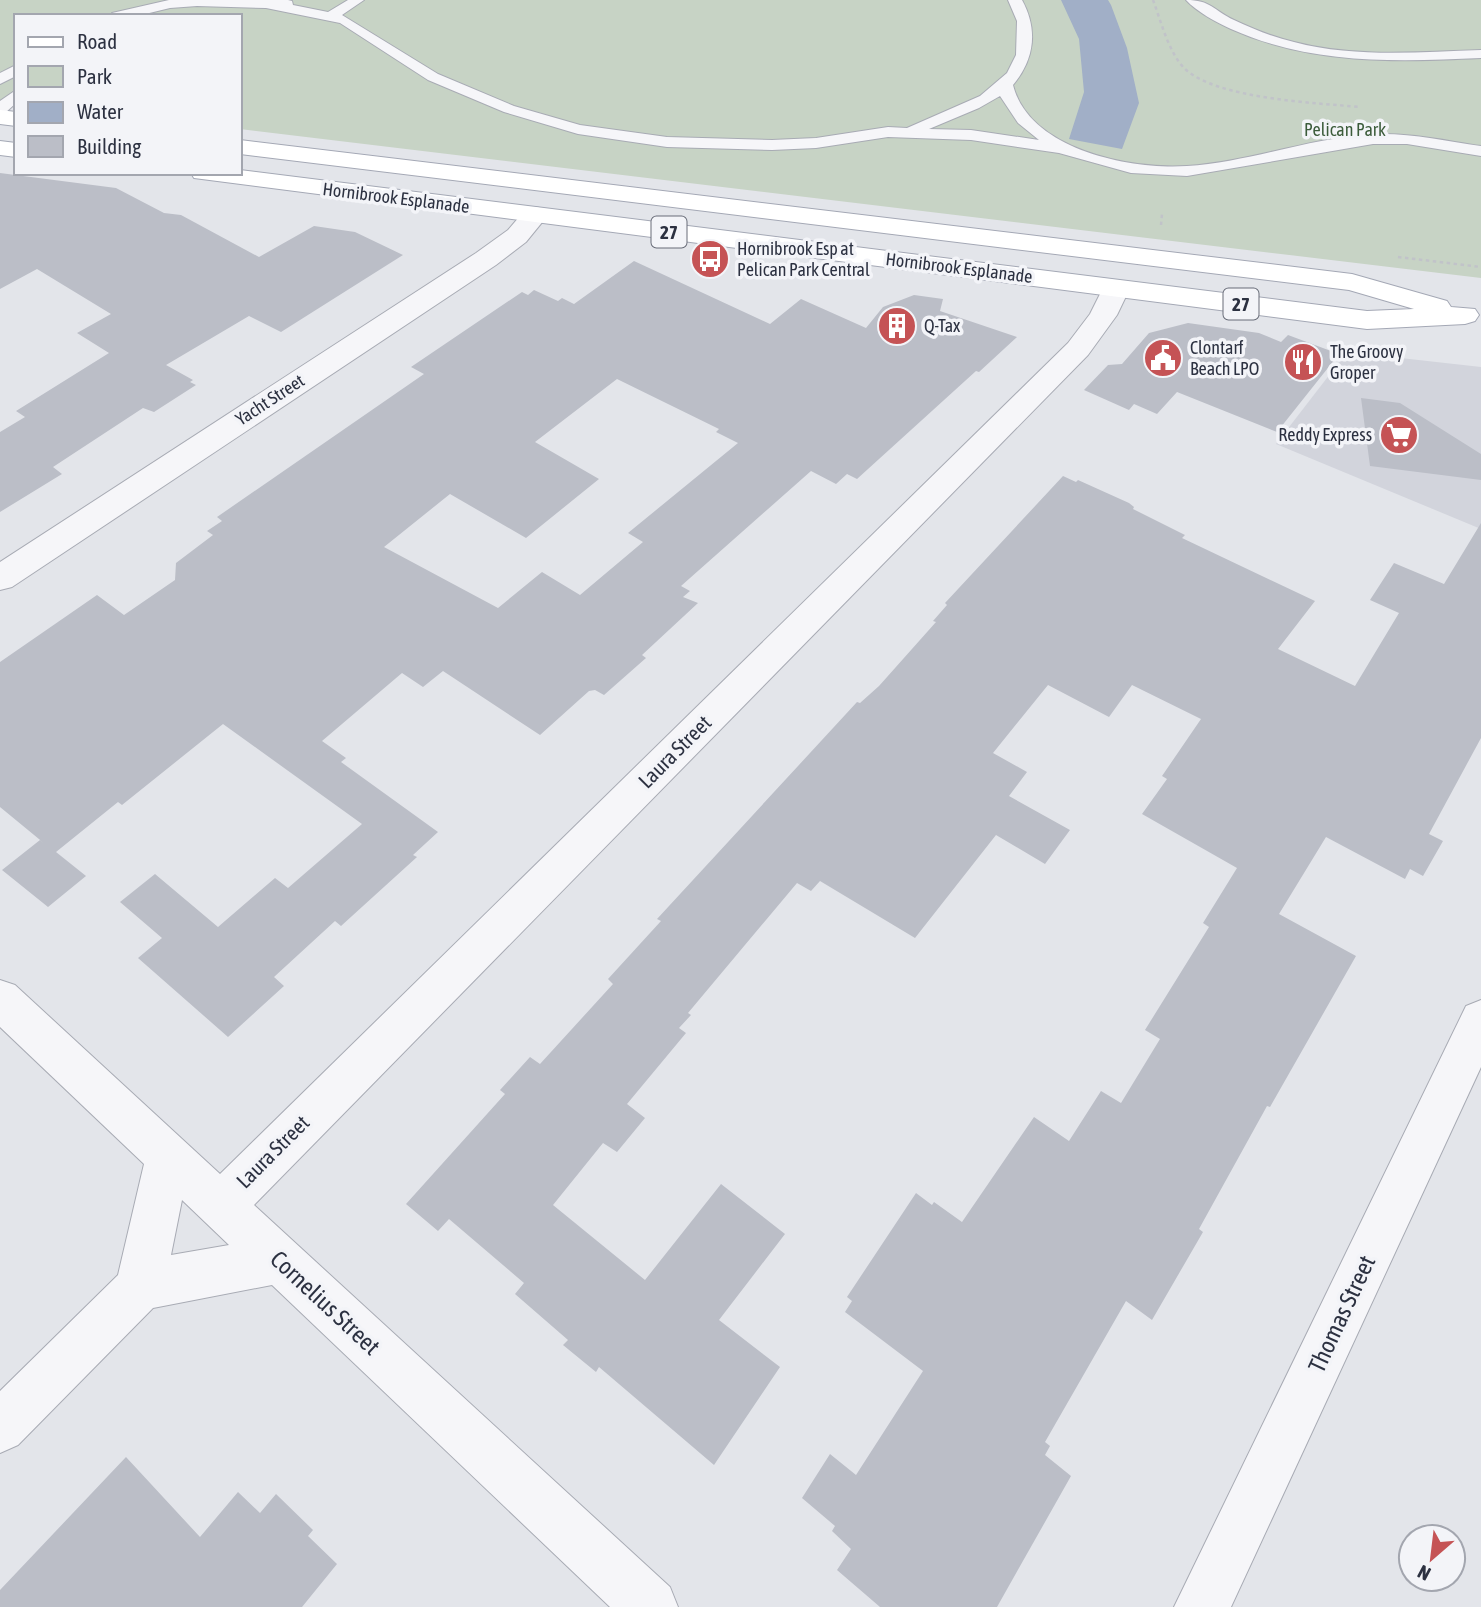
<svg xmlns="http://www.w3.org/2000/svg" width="1481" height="1607" font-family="'Asap Condensed',sans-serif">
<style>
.built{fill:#d2d4dc}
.green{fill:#c7d3c5}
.water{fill:#a1afc7}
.building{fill:#bbbec7;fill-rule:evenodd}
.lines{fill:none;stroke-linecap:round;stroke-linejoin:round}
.lane-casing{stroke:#a8abb4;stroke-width:2}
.street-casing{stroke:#a8abb4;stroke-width:2}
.primary-casing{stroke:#a4a8b5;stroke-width:2}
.path{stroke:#c1c3c9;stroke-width:2.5;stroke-dasharray:3.5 3.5;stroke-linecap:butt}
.lane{fill:#f6f6f9;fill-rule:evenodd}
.street{fill:#f6f6f9;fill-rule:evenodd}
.primary{fill:#fff;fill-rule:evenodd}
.labels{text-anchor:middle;stroke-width:7;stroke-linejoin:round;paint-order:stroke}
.far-park-label{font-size:18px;fill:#3c5c3b;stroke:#f3f4f8}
.far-street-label{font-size:18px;fill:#2c3141;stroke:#f3f4f8}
.far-poi-label{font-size:18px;fill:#2c3141;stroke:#f3f4f8;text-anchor:start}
.shield{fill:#f3f4f8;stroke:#686c78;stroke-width:2}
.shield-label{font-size:19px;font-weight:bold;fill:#2c3141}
.street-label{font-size:21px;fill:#2c3141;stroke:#f3f4f8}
.near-street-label{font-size:24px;fill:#2c3141;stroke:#f3f4f8}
</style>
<rect width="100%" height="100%" fill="#e3e5ea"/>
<path class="built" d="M 1347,352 L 1481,367 L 1481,529 L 1276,444 Z"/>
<path class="green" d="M 0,0 L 1481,0 L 1481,278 L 240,129 L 240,16 L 16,16 L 16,102 L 0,100 Z"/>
<path class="water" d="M 1061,0 L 1108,0 L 1111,5 L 1127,48 L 1139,103 L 1122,149 L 1069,139 L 1084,92 L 1079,39 Z"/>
<path class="building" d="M 0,173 L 116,188 L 164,213 L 181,215 L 259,257 L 314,226 L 355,232 L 403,255 L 281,332 L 249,316 L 166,365 L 193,380 L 190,382 L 196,385 L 154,412 L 143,408 L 53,467 L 62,474 L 0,512 L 0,432 L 25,417 L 16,411 L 109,353 L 77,333 L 111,314 L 37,269 L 0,289 Z
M 634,261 L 770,324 L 801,299 L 866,328 L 883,307 L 914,295 L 943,299 L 940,311 L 1017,337 L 979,372 L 976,371 L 857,479 L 847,474 L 836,484 L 811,471 L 681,586 L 690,591 L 683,597 L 698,603 L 642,655 L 646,658 L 604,695 L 595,690 L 589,691 L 540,735 L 443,671 L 423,687 L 402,673 L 322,741 L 346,758 L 341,762 L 438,832 L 413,855 L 417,857 L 341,926 L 335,921 L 274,977 L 284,986 L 228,1037 L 138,958 L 162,938 L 120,902 L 155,874 L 218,927 L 275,878 L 288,888 L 362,824 L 223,724 L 122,805 L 118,802 L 56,852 L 86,876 L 48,907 L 2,870 L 40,840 L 45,844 L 0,807 L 0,662 L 97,595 L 124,615 L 175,580 L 176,563 L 213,535 L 207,531 L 222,521 L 217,517 L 424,374 L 411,367 L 522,292 L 528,295 L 534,290 L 558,301 L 562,298 L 574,304 ZM 617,379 L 719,429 L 716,432 L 738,443 L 628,533 L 643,542 L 580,595 L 542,572 L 498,608 L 384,547 L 450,494 L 526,538 L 599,479 L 535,442 Z
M 1188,323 L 1259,333 L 1281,342 L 1288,335 L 1339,354 L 1277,432 L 1177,392 L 1157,414 L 1134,404 L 1129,410 L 1084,390 L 1108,365 L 1122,364 L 1149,333 Z
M 1361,398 L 1400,403 L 1481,454 L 1481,480 L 1370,466 Z
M 1063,476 L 1076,482 L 1078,480 L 1129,503 L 1134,507 L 1133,509 L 1185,535 L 1182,538 L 1315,601 L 1278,649 L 1355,686 L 1399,613 L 1370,600 L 1394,563 L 1444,584 L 1481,523 L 1481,738 L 1429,834 L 1443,841 L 1423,876 L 1410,869 L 1405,879 L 1326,837 L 1279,914 L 1356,956 L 1270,1107 L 1267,1106 L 1199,1229 L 1203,1232 L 1152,1320 L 1126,1301 L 1045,1442 L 1050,1446 L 1045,1455 L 1071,1476 L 997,1607 L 880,1607 L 837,1570 L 851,1549 L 832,1531 L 835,1526 L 802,1498 L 830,1454 L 856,1475 L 923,1371 L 845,1312 L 852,1301 L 847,1297 L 916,1193 L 932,1205 L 934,1202 L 962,1222 L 1034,1117 L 1069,1141 L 1101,1091 L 1121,1103 L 1160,1039 L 1145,1030 L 1209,927 L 1203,923 L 1237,868 L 1142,814 L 1167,779 L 1162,776 L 1201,719 L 1132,685 L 1109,717 L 1048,685 L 993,753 L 1027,772 L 1009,796 L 1070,830 L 1045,864 L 996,835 L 915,938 L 820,881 L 811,891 L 797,883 L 688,1013 L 691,1015 L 679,1028 L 686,1033 L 627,1104 L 645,1118 L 617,1152 L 603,1143 L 553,1205 L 645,1280 L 721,1184 L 785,1234 L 719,1320 L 780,1367 L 714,1465 L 599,1367 L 596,1372 L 563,1345 L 568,1340 L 515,1294 L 524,1283 L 449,1219 L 438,1231 L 406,1204 L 505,1094 L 500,1090 L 530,1057 L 540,1064 L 613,984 L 608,979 L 661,921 L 657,919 L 857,702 L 860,703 L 879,686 L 936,622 L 933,621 L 947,605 L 945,603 Z
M 126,1457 L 200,1537 L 238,1492 L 260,1513 L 276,1494 L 313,1530 L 308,1536 L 337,1564 L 302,1607 L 0,1607 L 0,1590 Z"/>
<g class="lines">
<defs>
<path id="lane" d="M 169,0 L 288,0 L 292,1 L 293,5 L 328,12 L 348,0 L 364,0 L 342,15 L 438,74 L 514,106 L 580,125 L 667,137 L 772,140 L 816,138 L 888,127 L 907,128 L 980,96 L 1007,73 L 1016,55 L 1017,21 L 1008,0 L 1022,0 C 1038,29 1035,59 1013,85 C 1029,149 1129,170 1187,166 C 1250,162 1312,137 1376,134 C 1411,133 1446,141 1481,146 L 1481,156 L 1407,144 L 1373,144 L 1187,176 L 1131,173 L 1059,153 L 971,140 L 888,137 L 816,148 L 772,150 L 667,147 L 578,134 L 504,112 L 428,80 L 340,23 L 266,8 L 197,6 L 170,8 L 137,16 L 110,16 L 112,13 ZM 1000,96 L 1018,123 L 1039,140 L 971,130 L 929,129 L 979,108 Z
M 1186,0 C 1211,0 1213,10 1234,20 C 1253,29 1273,37 1294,42 C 1354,58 1420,52 1481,50 L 1481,58 C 1396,62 1311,65 1231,29 C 1216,22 1197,12 1186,0 Z
M 16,65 L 16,76 L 0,84 L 0,73 Z
M 16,90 L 16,103 L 5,113 L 0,115 L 0,101 Z"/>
<path id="street" d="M 535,207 L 544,209 L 548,215 L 526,242 L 496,265 L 12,587 L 0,590 L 0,562 L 476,253 L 508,230 L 526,209 Z
M 1116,280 L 1126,282 L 1130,288 L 1117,315 L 1088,355 L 254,1205 L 670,1587 L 678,1607 L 610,1607 L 272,1285 L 153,1308 L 18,1445 L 0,1453 L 0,1391 L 118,1275 L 144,1164 L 0,1027 L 0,980 L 15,985 L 220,1174 L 1068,343 L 1090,314 L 1106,282 ZM 182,1200 L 229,1245 L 171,1255 Z
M 1481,1000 L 1481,1067 L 1231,1607 L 1174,1607 L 1466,1006 Z"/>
<path id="primary" d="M 0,110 L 16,112 L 16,126 L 0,124 Z
M 240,140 L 1352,274 L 1447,301 L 1451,307 L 1475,309 L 1479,315 L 1475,321 L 1465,324 L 1367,329 L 194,178 L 191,173 L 240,173 L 240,170 L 1367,311 L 1414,309 L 1349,290 L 240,154 Z
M 0,141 L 16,143 L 16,157 L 0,155 Z"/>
</defs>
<use href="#lane" class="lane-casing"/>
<use href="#street" class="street-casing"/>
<use href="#primary" class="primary-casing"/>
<path class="path" d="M 1153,0 C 1161,21 1168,51 1184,68 C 1215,99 1317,103 1360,107
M 1161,225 L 1162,214
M 1398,257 L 1481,267"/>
<use href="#lane" class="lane"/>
<use href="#street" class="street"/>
<use href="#primary" class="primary"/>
</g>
<defs>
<symbol id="bus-disc" viewBox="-11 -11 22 22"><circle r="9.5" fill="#c55355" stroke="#f3f4f8"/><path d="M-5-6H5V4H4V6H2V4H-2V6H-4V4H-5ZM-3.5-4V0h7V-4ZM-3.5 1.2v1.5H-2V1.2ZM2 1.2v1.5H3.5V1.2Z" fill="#fff"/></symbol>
<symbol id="building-disc" viewBox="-11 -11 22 22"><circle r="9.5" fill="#c55355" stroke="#f3f4f8"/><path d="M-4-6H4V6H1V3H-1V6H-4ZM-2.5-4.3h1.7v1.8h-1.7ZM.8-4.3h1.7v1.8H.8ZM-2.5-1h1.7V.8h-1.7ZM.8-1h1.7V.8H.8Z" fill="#fff"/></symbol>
<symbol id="civic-disc" viewBox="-11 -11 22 22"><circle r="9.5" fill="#c55355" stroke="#f3f4f8"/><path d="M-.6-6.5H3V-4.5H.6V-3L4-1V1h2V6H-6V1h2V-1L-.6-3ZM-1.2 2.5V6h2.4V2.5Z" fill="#fff"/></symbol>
<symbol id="restaurant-disc" viewBox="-11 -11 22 22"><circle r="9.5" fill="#c55355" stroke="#f3f4f8"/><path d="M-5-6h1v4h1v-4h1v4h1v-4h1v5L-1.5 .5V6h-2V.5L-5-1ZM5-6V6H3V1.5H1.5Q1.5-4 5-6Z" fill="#fff"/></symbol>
<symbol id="supermarket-disc" viewBox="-11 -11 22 22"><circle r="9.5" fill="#c55355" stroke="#f3f4f8"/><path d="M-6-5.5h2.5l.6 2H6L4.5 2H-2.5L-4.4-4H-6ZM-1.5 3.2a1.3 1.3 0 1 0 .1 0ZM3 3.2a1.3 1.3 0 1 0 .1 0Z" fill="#fff"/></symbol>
</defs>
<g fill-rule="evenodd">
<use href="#bus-disc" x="688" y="237" width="44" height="44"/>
<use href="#building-disc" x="875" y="304" width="44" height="44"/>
<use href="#civic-disc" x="1141" y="336" width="44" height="44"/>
<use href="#restaurant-disc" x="1281" y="340" width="44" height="44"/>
<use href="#supermarket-disc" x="1377" y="413" width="44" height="44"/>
</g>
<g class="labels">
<g class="far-park-label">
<text x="1345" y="136">Pelican Park</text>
</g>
<g class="far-street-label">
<text transform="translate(396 198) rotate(7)" y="6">Hornibrook Esplanade</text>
<text transform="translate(959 268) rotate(7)" y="6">Hornibrook Esplanade</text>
<text transform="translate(270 400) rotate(-33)" y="6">Yacht Street</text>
</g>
<g class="far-poi-label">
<text x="737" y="255">Hornibrook Esp at<tspan x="737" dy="21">Pelican Park Central</tspan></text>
<text x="924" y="332">Q-Tax</text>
<text x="1190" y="354">Clontarf<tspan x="1190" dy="21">Beach LPO</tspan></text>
<text x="1330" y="358">The Groovy<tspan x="1330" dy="21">Groper</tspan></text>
<text x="1372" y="441" text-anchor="end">Reddy Express</text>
</g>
<g class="shield">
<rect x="651.5" y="216.5" width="35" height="31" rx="5"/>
<rect x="1223.5" y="288.5" width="35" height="31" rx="5"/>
</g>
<g class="shield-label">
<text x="669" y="239">27</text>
<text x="1241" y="311">27</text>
</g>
<g class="street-label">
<text transform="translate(675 752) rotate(-45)" y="7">Laura Street</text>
<text transform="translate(273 1152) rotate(-45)" y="7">Laura Street</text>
</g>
<g class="near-street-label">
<text transform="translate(325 1303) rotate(43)" y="8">Cornelius Street</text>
<text transform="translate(1342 1314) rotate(-65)" y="8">Thomas Street</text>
</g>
</g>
<rect x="14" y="14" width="228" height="161" fill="#f3f4f8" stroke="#a3a6af" stroke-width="2"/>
<rect x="28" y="37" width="35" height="10" fill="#ffffff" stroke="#a3a6af" stroke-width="2"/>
<text x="77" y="49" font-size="21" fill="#2c3141">Road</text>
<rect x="28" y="66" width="35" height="21" fill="#c7d3c5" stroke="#a3a6af" stroke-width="2"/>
<text x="77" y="84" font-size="21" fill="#2c3141">Park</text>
<rect x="28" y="102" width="35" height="21" fill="#a1afc7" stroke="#a3a6af" stroke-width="2"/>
<text x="77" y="119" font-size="21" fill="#2c3141">Water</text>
<rect x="28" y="136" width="35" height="21" fill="#bbbec7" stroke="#a3a6af" stroke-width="2"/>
<text x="77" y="154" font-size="21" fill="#2c3141">Building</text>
<g transform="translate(1432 1558) rotate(208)"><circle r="33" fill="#f3f4f8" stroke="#a3a6af" stroke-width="2"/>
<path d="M0-5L12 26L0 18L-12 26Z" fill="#c55355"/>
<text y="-10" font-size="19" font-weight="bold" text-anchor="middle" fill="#2c3141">N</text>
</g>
</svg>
